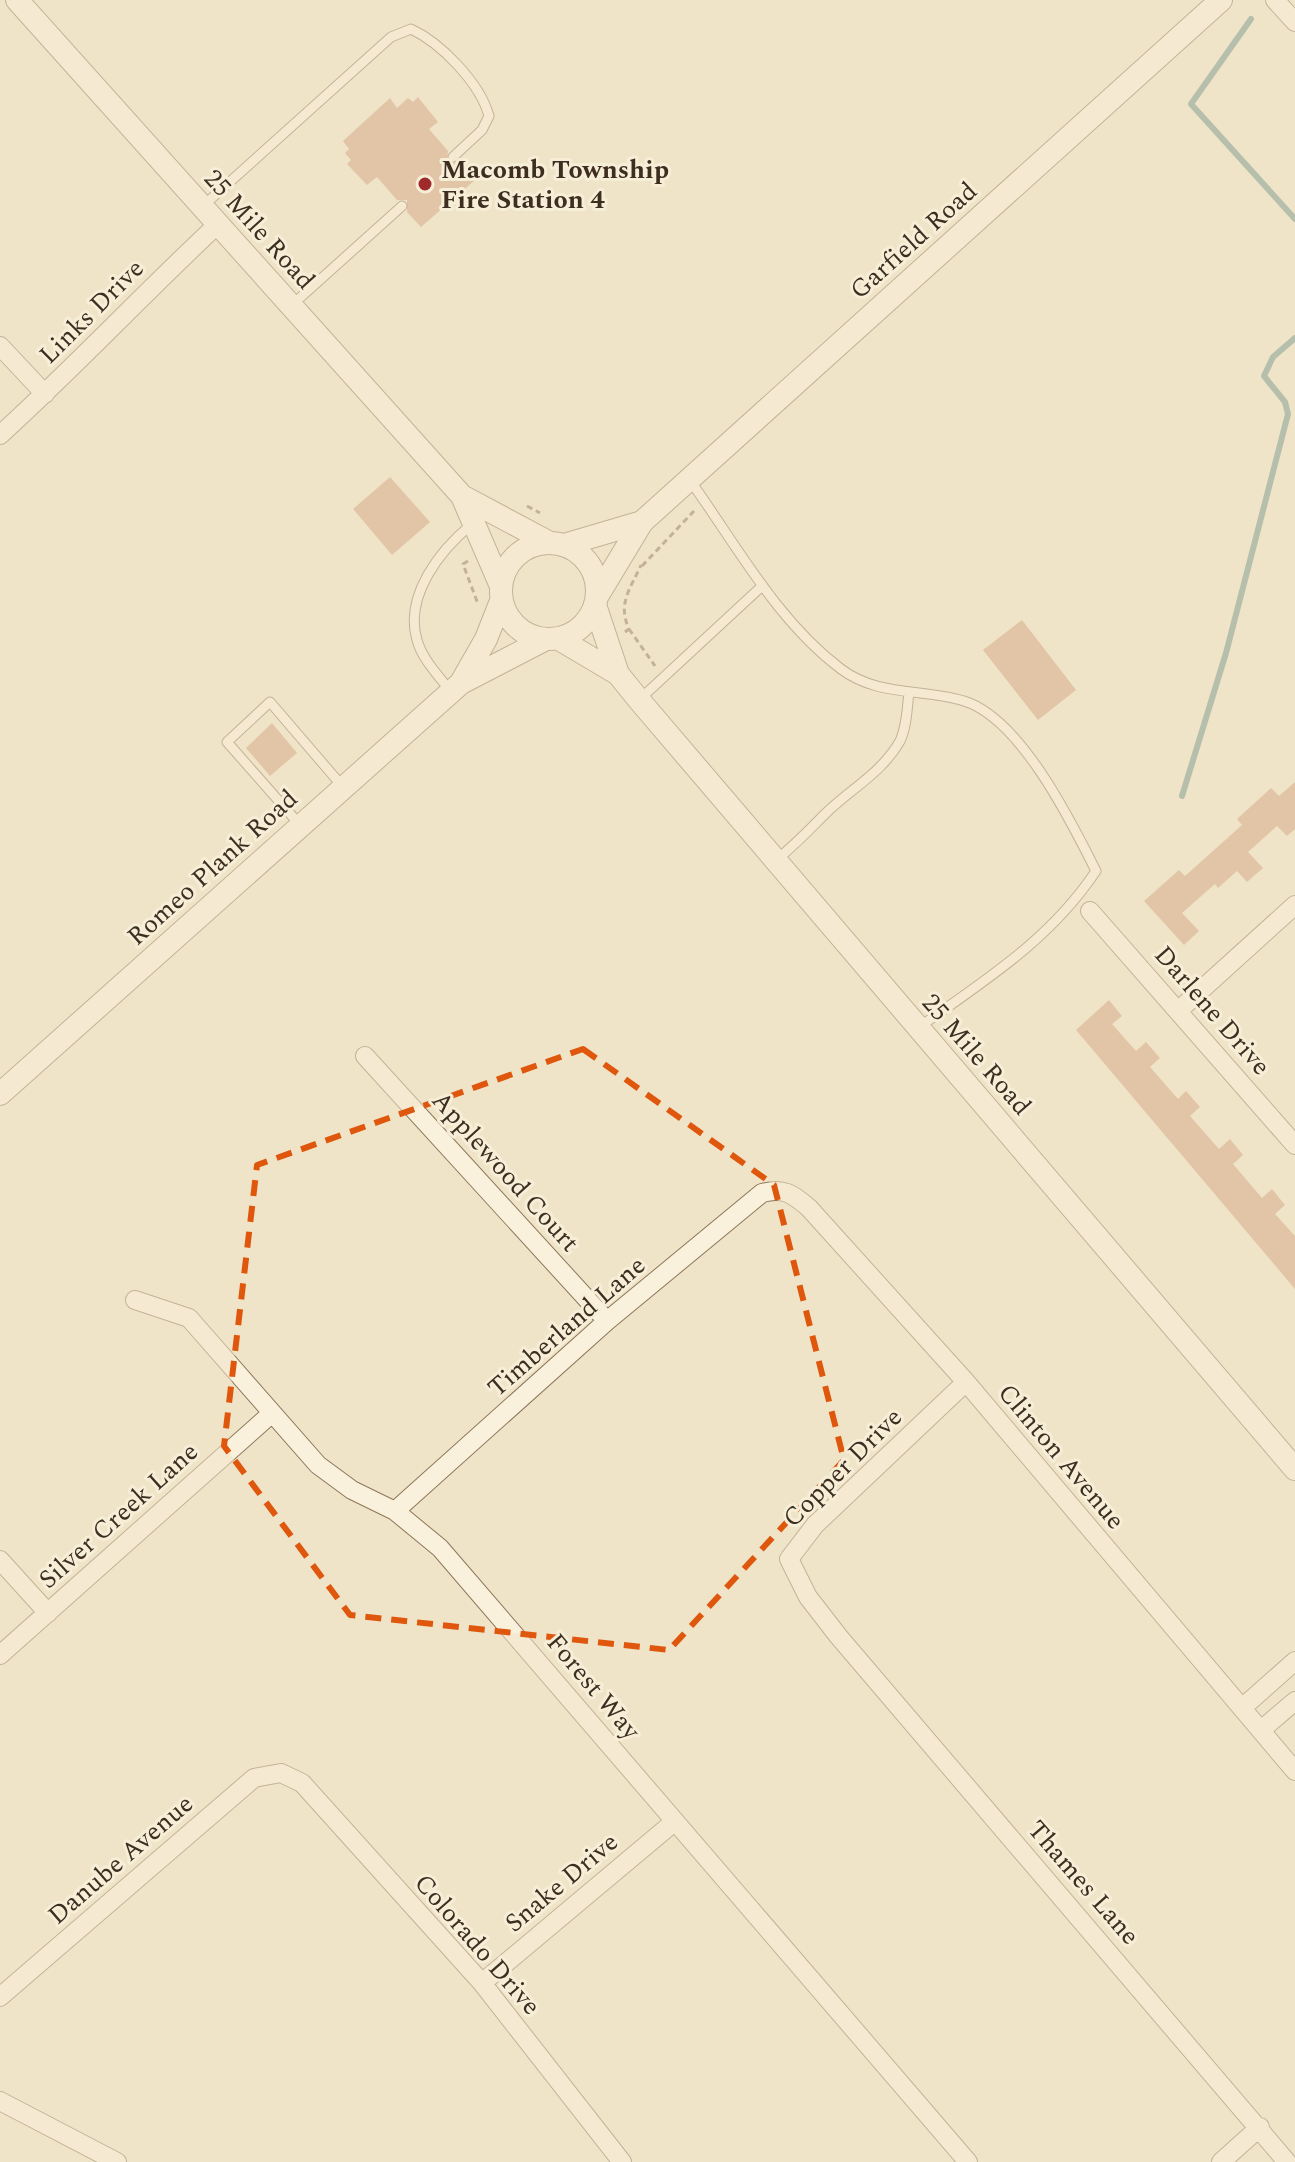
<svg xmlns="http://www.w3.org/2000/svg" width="1295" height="2162" font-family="Spectral,serif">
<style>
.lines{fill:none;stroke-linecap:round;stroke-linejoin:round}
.stream{stroke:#6f938a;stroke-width:6}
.building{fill:#cf9f7d}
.service-casing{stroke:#8d765c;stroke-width:11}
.minor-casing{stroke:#8d765c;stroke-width:20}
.tertiary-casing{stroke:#8d765c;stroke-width:24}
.path{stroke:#8d765c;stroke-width:3;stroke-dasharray:6 4;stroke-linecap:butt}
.service{stroke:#faf1dc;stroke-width:9}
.minor{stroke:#faf1dc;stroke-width:18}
.tertiary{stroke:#faf1dc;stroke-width:22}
.marked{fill:none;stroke:#df570d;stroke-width:6;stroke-dasharray:16 10;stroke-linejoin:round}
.poi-dot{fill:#9e2a2b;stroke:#f7eed8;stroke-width:3}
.labels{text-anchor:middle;stroke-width:6;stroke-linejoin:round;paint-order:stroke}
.poi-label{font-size:26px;font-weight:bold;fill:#3d2e20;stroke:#f7eed8;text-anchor:start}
.street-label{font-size:26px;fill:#3d2e20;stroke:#f7eed8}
</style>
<rect width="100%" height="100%" fill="#f0e4c8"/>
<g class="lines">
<path class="stream" d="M 1251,19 L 1191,104 L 1295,219
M 1182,796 L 1226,653 L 1288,414 L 1285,402 L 1264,376 L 1273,357 L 1295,338"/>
</g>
<path class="building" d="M 418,97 L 438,122 L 429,129 L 448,151 L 447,161 L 458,162 L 474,181 L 421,227 L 407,212 L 407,200 L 397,200 L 377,177 L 367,185 L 347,164 L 351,160 L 345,153 L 349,149 L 343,141 L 390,98 L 397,108 L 408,98 L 413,102 Z
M 390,477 L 430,522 L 392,555 L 353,509 Z
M 1022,620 L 1076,690 L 1038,720 L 983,650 Z
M 272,723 L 297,753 L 270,776 L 246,748 Z
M 1295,782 L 1295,829 L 1287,836 L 1277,826 L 1248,852 L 1263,868 L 1247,882 L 1237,871 L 1218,888 L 1215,884 L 1182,913 L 1199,931 L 1184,945 L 1144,901 L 1179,870 L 1185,876 L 1242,825 L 1237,819 L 1271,788 L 1279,796 Z
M 1109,1000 L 1122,1016 L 1112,1024 L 1136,1051 L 1146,1042 L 1160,1058 L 1150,1067 L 1178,1099 L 1186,1091 L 1200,1107 L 1190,1116 L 1219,1149 L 1230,1139 L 1243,1155 L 1233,1164 L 1262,1198 L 1272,1189 L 1285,1205 L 1275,1214 L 1295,1236 L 1295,1289 L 1076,1030 Z"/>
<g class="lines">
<defs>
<path id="service" d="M 203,206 L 391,37 L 411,29 C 441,43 480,83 489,116 L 482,130 L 453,157
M 292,305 L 402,206
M 689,479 C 736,544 776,620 841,669 C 878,697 922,688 964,701 C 1020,718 1071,821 1096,871 C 1049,941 985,980 918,1028
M 451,692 C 439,676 422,659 417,640 C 404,596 440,550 472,524
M 639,700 L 761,587
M 300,825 L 227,742 L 270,702 L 343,787
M 775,861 C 794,846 808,831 825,814 C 849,790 882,773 900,741 C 907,726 907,708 909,692"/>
<path id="minor" d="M 1275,0 L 1295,22
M 0,346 L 45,394
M 0,435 C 75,367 144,293 218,224
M 1090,911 L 1295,1145
M 1179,1010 L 1295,905
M 365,1056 L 607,1321
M 135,1300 L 189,1318 L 318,1465 L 352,1490 L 395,1511 L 440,1548 L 968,2162
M 966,1382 L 815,1525 L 789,1559 L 808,1597 L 839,1637 L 1287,2162
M 395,1511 L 607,1321 L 762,1193 C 783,1187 793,1194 809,1208 L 966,1382 L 1295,1771
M 0,1560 L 48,1613
M 0,1655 L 271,1414
M 1242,1708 L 1295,1661
M 1261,1730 L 1295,1701
M 482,1983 L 674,1822
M 0,1997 L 254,1778 L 281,1773 L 302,1783 L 482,1983 L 622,2162
M 0,2101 L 117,2162
M 1221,2162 L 1260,2127"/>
<path id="tertiary" d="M 17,0 L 462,496 L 548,542
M 462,496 L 500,584
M501 591a48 48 0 1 1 96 0a48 48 0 1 1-96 0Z
M 564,545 L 642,522
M 598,595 L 642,522 L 1221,0
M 595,605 L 618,674 L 639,700 L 1295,1469
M 559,639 L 618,674
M 462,681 L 486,639 L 501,601
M 0,1094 L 461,683 L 544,640"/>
</defs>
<use href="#service" class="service-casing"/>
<use href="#minor" class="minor-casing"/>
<use href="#tertiary" class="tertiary-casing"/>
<path class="path" d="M 527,506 L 540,513
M 468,561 L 463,564 L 478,604
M 642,566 L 694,511
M 629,629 L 655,666
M 625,632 L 629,629 C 617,603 631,588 641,565"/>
<use href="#service" class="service"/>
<use href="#minor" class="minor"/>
<use href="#tertiary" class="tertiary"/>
</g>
<path d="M0 0H1295V2162H0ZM 583,1049 L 774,1185 L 844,1460 L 669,1650 L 350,1615 L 224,1446 L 257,1165 Z" fill="#f0e4c8" fill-opacity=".55" fill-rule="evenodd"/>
<path class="marked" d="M 583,1049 L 774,1185 L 844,1460 L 669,1650 L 350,1615 L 224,1446 L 257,1165 Z"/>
<circle class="poi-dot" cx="425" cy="184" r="8"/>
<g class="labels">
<g class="poi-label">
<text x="441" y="178">Macomb Township<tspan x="441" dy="30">Fire Station 4</tspan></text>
</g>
<g class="street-label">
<text transform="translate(260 229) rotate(48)" y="9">25 Mile Road</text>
<text transform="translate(913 240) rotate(-42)" y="9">Garfield Road</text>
<text transform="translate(91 311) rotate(-45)" y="9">Links Drive</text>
<text transform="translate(212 867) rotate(-42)" y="9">Romeo Plank Road</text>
<text transform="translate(1213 1010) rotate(49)" y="9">Darlene Drive</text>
<text transform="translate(977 1054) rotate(49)" y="9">25 Mile Road</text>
<text transform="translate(506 1171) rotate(48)" y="9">Applewood Court</text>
<text transform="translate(566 1326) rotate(-41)" y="9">Timberland Lane</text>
<text transform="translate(1062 1456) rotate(50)" y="9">Clinton Avenue</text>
<text transform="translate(842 1467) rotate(-45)" y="9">Copper Drive</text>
<text transform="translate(118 1515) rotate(-42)" y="9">Silver Creek Lane</text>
<text transform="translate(594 1686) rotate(50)" y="9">Forest Way</text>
<text transform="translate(120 1859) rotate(-41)" y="9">Danube Avenue</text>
<text transform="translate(561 1882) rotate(-40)" y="9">Snake Drive</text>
<text transform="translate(1084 1882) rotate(49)" y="9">Thames Lane</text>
<text transform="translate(478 1944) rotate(49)" y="9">Colorado Drive</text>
</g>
</g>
</svg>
